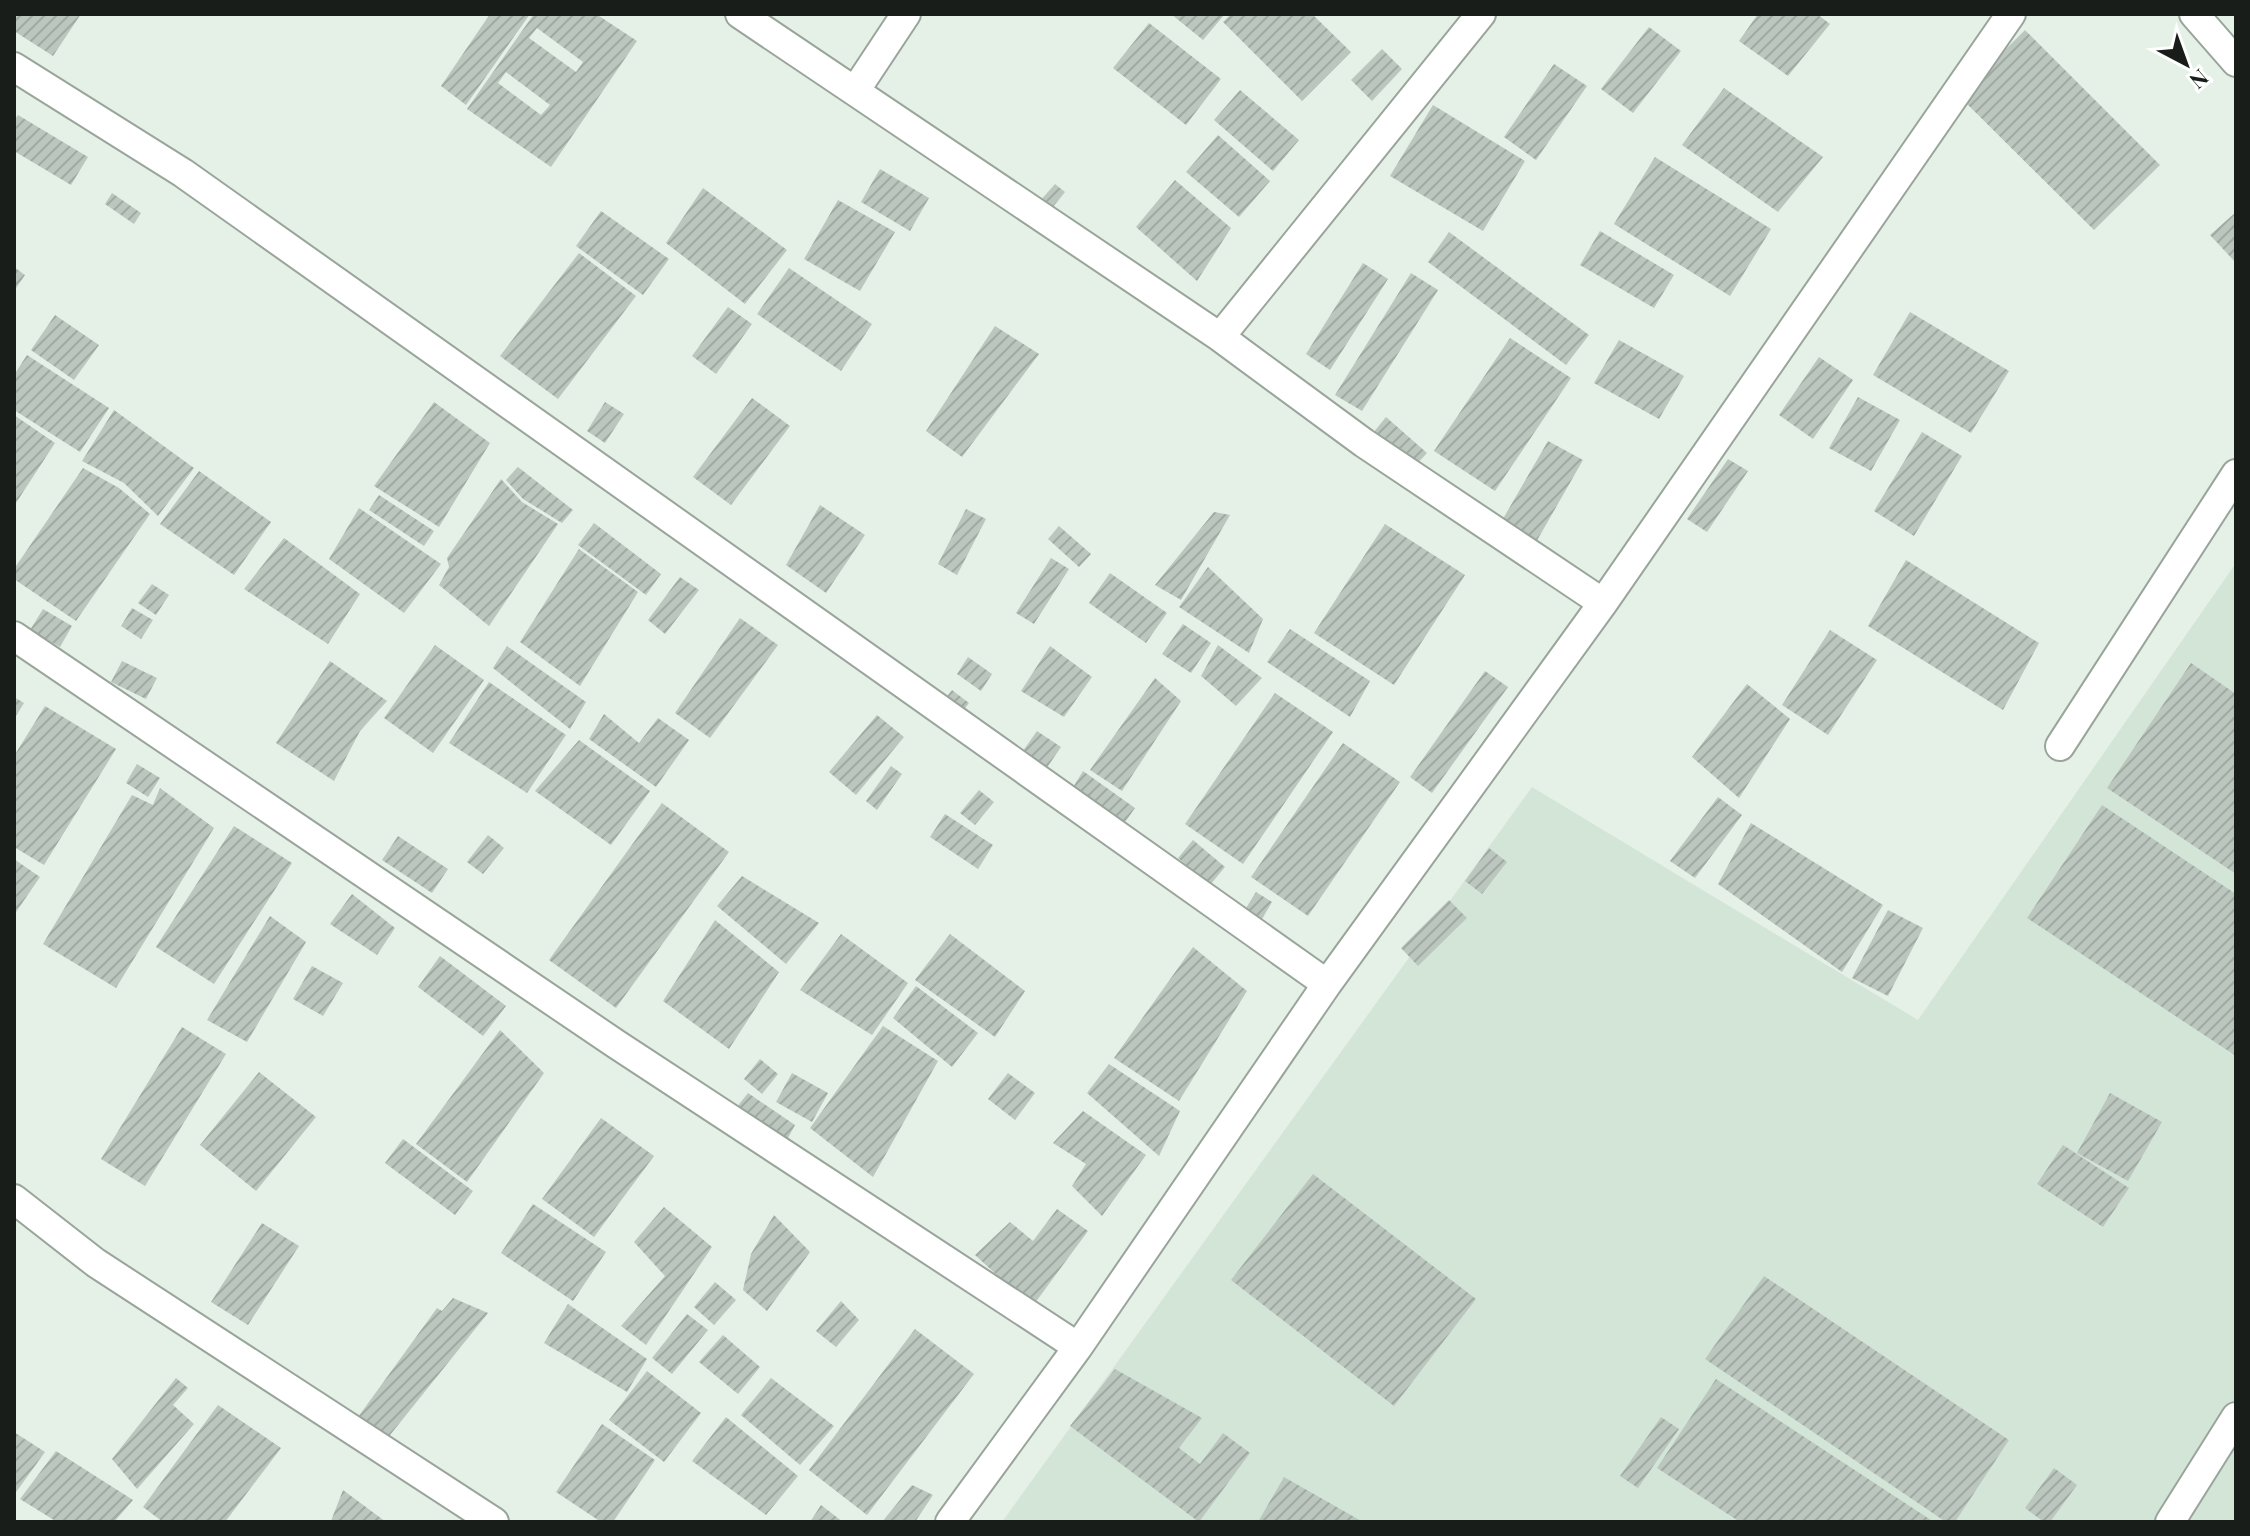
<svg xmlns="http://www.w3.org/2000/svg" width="2250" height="1536" font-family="'Playfair Display',serif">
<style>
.built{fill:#d3e5d7}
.building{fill:url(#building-hatch);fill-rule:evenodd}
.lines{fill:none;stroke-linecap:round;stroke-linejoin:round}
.street-casing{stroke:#99a49b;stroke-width:32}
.street{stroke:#fff;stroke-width:28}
</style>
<defs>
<pattern id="building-hatch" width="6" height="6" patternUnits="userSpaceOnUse" patternTransform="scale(2)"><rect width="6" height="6" fill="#bbc7be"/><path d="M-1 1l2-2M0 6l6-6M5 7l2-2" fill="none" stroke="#a0aaa3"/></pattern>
</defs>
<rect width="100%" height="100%" fill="#e5f1e7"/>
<path class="built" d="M 2236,563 L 2236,1522 L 1002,1522 L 1532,787 L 1918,1020 Z"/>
<path class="building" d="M 14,14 L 81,14 L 53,56 L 14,31 Z
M 490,14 L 530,14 L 466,105 L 441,86 Z
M 534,14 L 596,14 L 637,41 L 551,167 L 467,109 ZM 537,28 L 583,62 L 576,72 L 529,38 ZM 506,72 L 550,105 L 541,115 L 498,83 Z
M 1171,14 L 1225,14 L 1203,40 Z
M 1231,14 L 1312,14 L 1351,52 L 1302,101 L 1223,22 Z
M 1758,14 L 1817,14 L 1830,24 L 1788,76 L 1739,41 Z
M 1149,23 L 1221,79 L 1186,125 L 1113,68 Z
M 1649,27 L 1681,51 L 1633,113 L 1601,89 Z
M 2025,30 L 2160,165 L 2094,230 L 1959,96 Z
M 1382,49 L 1402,69 L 1372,101 L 1351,80 Z
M 1554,64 L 1587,86 L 1536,160 L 1504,137 Z
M 1724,88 L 1823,157 L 1778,212 L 1682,145 Z
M 1240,90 L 1299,140 L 1273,171 L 1214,120 Z
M 1433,105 L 1525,161 L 1483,231 L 1390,176 Z
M 18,115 L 88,157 L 71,185 L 14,151 L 14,121 Z
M 1218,135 L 1270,181 L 1239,217 L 1186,172 Z
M 1655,157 L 1771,229 L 1730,296 L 1614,224 Z
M 880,169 L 929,198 L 910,231 L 861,202 Z
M 1175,180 L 1231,228 L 1197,281 L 1136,227 Z
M 1055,184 L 1065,192 L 1049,212 L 1039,202 Z
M 703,188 L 787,250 L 745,304 L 666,243 Z
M 112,193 L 141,213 L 134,224 L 105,204 Z
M 838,200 L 895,232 L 860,291 L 804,259 Z
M 601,211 L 669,259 L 643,295 L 576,246 Z
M 2236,212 L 2236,263 L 2210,235 Z
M 1600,231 L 1674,275 L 1654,308 L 1580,265 Z
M 1449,232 L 1589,335 L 1566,365 L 1428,262 Z
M 579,253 L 636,296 L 558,399 L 500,356 Z
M 1363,263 L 1388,279 L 1330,370 L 1306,354 Z
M 14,267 L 25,275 L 14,291 Z
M 789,268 L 872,324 L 841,371 L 757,314 Z
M 1411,273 L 1438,290 L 1362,411 L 1335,395 Z
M 728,307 L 752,324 L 716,374 L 692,356 Z
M 1910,312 L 2009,371 L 1971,433 L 1873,375 Z
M 55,315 L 99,345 L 74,380 L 31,350 Z
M 995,326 L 1039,354 L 962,457 L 926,431 Z
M 1510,338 L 1571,378 L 1495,491 L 1434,451 Z
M 1619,340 L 1684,376 L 1659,419 L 1594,383 Z
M 27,355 L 109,408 L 80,452 L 14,410 L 14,375 Z
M 1819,357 L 1853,380 L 1813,439 L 1779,415 Z
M 1858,397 L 1900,420 L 1871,471 L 1829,448 Z
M 752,398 L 790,426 L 731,505 L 693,477 Z
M 434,402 L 490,443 L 439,527 L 374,486 Z
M 605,402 L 624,414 L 605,443 L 587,431 Z
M 114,410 L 194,468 L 158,516 L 124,483 L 82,461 Z
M 14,415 L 55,443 L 14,506 Z
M 1386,417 L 1427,453 L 1414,467 L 1373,433 Z
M 1922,432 L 1962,456 L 1914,536 L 1874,511 Z
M 1548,441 L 1583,460 L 1535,544 L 1500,524 Z
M 1728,459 L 1748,471 L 1707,532 L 1687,519 Z
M 518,467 L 573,510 L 562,523 L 523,499 L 506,480 Z
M 83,468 L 119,488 L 150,514 L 76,621 L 14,579 L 14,569 Z
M 199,471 L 271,522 L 234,575 L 160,524 Z
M 501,479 L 522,502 L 558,524 L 489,626 L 439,585 L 449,567 L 447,558 Z
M 379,495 L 434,531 L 424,546 L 369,510 Z
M 820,505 L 865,535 L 826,593 L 786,565 Z
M 359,508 L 441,564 L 404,613 L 329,559 Z
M 966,509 L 986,519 L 957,575 L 938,564 Z
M 1214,512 L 1230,515 L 1181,600 L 1155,585 Z
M 594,523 L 661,574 L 646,595 L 578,545 Z
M 1385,524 L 1465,575 L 1394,685 L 1314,633 Z
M 1059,526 L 1091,554 L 1079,567 L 1048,539 Z
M 284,538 L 360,594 L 328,644 L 244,589 Z
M 579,549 L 638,592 L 580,686 L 520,642 Z
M 1051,558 L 1069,569 L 1034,624 L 1016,613 Z
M 1906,560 L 2039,643 L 2003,710 L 1868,626 Z
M 1208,567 L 1263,619 L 1249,653 L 1179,607 Z
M 1110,573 L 1167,613 L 1146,643 L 1089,603 Z
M 680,577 L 699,590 L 665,634 L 648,620 Z
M 152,584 L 169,595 L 156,615 L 138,603 Z
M 132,608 L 153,620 L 141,639 L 121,626 Z
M 43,609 L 72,626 L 60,647 L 30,630 Z
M 740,618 L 778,645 L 710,738 L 675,713 Z
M 1183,624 L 1211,643 L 1191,673 L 1162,654 Z
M 1290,629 L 1370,681 L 1350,717 L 1267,662 Z
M 1830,630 L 1877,660 L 1828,735 L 1782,705 Z
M 435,645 L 484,680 L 433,753 L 384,718 Z
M 1218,645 L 1262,678 L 1236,706 L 1201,676 Z
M 507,646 L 586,702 L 570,729 L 493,668 Z
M 1050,646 L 1092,677 L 1064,717 L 1021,691 Z
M 968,657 L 992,674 L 981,691 L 957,674 Z
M 122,661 L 157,678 L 146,699 L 111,682 Z
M 330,661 L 387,701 L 360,731 L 334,781 L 276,743 Z
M 2191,663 L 2236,694 L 2236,874 L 2107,788 Z
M 1485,671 L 1508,687 L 1432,793 L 1410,777 Z
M 1155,678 L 1181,701 L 1122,791 L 1090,770 Z
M 489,682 L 566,735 L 527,793 L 449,743 Z
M 1747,684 L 1790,719 L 1739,798 L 1692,757 Z
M 952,690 L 969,703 L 958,718 L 941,704 Z
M 1275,693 L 1333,732 L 1243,864 L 1185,824 Z
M 14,697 L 24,703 L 14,719 Z
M 45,706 L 116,749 L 44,865 L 14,847 L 14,756 Z
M 604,714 L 639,743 L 658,718 L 689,740 L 656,787 L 589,739 Z
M 877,715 L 904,737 L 856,795 L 829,772 Z
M 1037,731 L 1061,747 L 1042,775 L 1018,758 Z
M 579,740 L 650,791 L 611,845 L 535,791 Z
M 1343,743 L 1400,782 L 1308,916 L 1251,877 Z
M 137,764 L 160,778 L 148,797 L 126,783 Z
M 891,766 L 902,774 L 877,810 L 866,801 Z
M 1083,771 L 1135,808 L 1123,825 L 1072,789 Z
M 160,788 L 214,828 L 116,988 L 43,944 L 132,795 L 153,805 Z
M 979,790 L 994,802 L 975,825 L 960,813 Z
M 1718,797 L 1742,815 L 1695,878 L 1670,861 Z
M 662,803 L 729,852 L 616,1008 L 549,960 Z
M 2102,805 L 2236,894 L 2236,1056 L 2027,918 Z
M 945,814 L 993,845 L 978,869 L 930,837 Z
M 1751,823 L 1883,905 L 1842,972 L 1718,884 Z
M 234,826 L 292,863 L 214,984 L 156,947 Z
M 488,835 L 504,848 L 483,874 L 467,862 Z
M 398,836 L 448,869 L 432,893 L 382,860 Z
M 1193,840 L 1225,867 L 1210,885 L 1178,858 Z
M 1489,848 L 1507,862 L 1482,894 L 1465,881 Z
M 14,859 L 40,877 L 14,915 Z
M 742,876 L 819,923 L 786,964 L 717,906 Z
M 1256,892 L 1272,902 L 1258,926 L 1241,916 Z
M 352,894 L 395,928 L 377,955 L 330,924 Z
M 1449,900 L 1467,918 L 1418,966 L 1401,948 Z
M 1888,910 L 1923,928 L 1888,996 L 1852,978 Z
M 270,916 L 306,942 L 247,1042 L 207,1020 Z
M 715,920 L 779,972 L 729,1049 L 663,1001 Z
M 841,934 L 908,983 L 872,1035 L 800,990 Z
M 950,934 L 1025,991 L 995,1037 L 915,980 Z
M 1193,947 L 1247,991 L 1179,1101 L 1114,1058 Z
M 440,956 L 506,1006 L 483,1036 L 418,987 Z
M 312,966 L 343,983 L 323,1016 L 293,999 Z
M 916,986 L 978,1033 L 952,1067 L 893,1018 Z
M 883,1026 L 938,1061 L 873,1177 L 810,1128 Z
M 182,1027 L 226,1054 L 145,1186 L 101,1159 Z
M 500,1030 L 544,1073 L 467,1182 L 416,1144 Z
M 760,1059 L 778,1074 L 762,1094 L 744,1079 Z
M 1109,1064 L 1180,1111 L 1159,1156 L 1087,1093 Z
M 259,1072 L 316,1117 L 256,1191 L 200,1145 Z
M 792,1073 L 828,1093 L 812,1122 L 776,1102 Z
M 1008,1073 L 1035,1093 L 1015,1120 L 988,1099 Z
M 748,1093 L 795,1125 L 781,1151 L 729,1117 Z
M 2110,1093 L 2162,1122 L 2128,1181 L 2077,1153 Z
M 1083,1111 L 1146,1155 L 1102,1216 L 1072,1186 L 1086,1164 L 1053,1143 Z
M 601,1118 L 654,1156 L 594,1237 L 542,1199 Z
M 403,1139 L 473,1191 L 455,1215 L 385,1163 Z
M 2063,1145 L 2129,1188 L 2103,1227 L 2037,1184 Z
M 1313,1174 L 1476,1299 L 1394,1406 L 1231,1280 Z
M 533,1204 L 606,1252 L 573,1301 L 501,1253 Z
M 664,1207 L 712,1247 L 646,1345 L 621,1326 L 665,1276 L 634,1242 Z
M 1057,1209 L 1088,1231 L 1032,1307 L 975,1255 L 1010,1222 L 1033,1241 Z
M 774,1215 L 810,1252 L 767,1311 L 743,1290 L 751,1254 Z
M 262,1223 L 299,1246 L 248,1325 L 211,1302 Z
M 1764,1276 L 2009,1440 L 1955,1522 L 1946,1522 L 1705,1359 Z
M 715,1282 L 736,1300 L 714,1325 L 694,1307 Z
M 453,1298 L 488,1313 L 382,1445 L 353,1424 L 437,1308 L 442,1311 Z
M 841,1301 L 859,1320 L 836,1347 L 816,1331 Z
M 568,1304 L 647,1359 L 627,1392 L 544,1343 Z
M 687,1314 L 708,1330 L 672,1374 L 652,1358 Z
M 915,1329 L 974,1374 L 867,1515 L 809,1470 Z
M 723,1335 L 760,1367 L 738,1394 L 699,1362 Z
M 1115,1369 L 1202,1418 L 1179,1448 L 1200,1464 L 1223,1433 L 1250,1453 L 1199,1522 L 1070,1426 Z
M 647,1371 L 701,1413 L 664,1462 L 609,1420 Z
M 176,1378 L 188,1388 L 173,1405 L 194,1424 L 137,1489 L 112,1459 Z
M 771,1378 L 834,1426 L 800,1465 L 741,1415 Z
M 1716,1379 L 1934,1522 L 1740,1522 L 1657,1468 Z
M 218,1405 L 281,1448 L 225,1522 L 163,1522 L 143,1507 Z
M 726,1417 L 798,1476 L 766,1515 L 692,1461 Z
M 1661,1417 L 1679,1429 L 1638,1488 L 1620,1476 Z
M 602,1424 L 655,1460 L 613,1522 L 601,1522 L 556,1492 Z
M 14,1432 L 45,1452 L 14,1495 Z
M 56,1451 L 133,1500 L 114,1522 L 57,1522 L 20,1499 Z
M 2054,1468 L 2077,1485 L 2050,1522 L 2044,1522 L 2025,1508 Z
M 1284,1477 L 1363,1522 L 1258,1522 Z
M 912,1485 L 933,1495 L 915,1522 L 882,1522 Z
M 343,1490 L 386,1522 L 331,1521 Z
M 821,1505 L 843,1522 L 810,1522 Z"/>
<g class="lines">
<defs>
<path id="street" d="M 740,14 L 1220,337 L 1364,443 L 1603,603
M 2194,14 L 2236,62
M 14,67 L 183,173 L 1327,984
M 855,91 L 906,14
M 1220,337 L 1481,14
M 14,636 L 616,1044 L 1078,1347
M 2060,746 L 2236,474
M 14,1199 L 96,1263 L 494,1522
M 950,1522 L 1078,1347 L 1327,984 L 1603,603 L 2011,14
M 2170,1522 L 2236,1417"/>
</defs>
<use href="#street" class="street-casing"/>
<use href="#street" class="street"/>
</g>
<rect width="2250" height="1536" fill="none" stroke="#181d19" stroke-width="32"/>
<g transform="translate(2186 64) rotate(139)" stroke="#ffffff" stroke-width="6" paint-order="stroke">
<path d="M0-6L14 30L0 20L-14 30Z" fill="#181d19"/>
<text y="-12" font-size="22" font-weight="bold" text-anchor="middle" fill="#181d19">N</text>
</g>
</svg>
